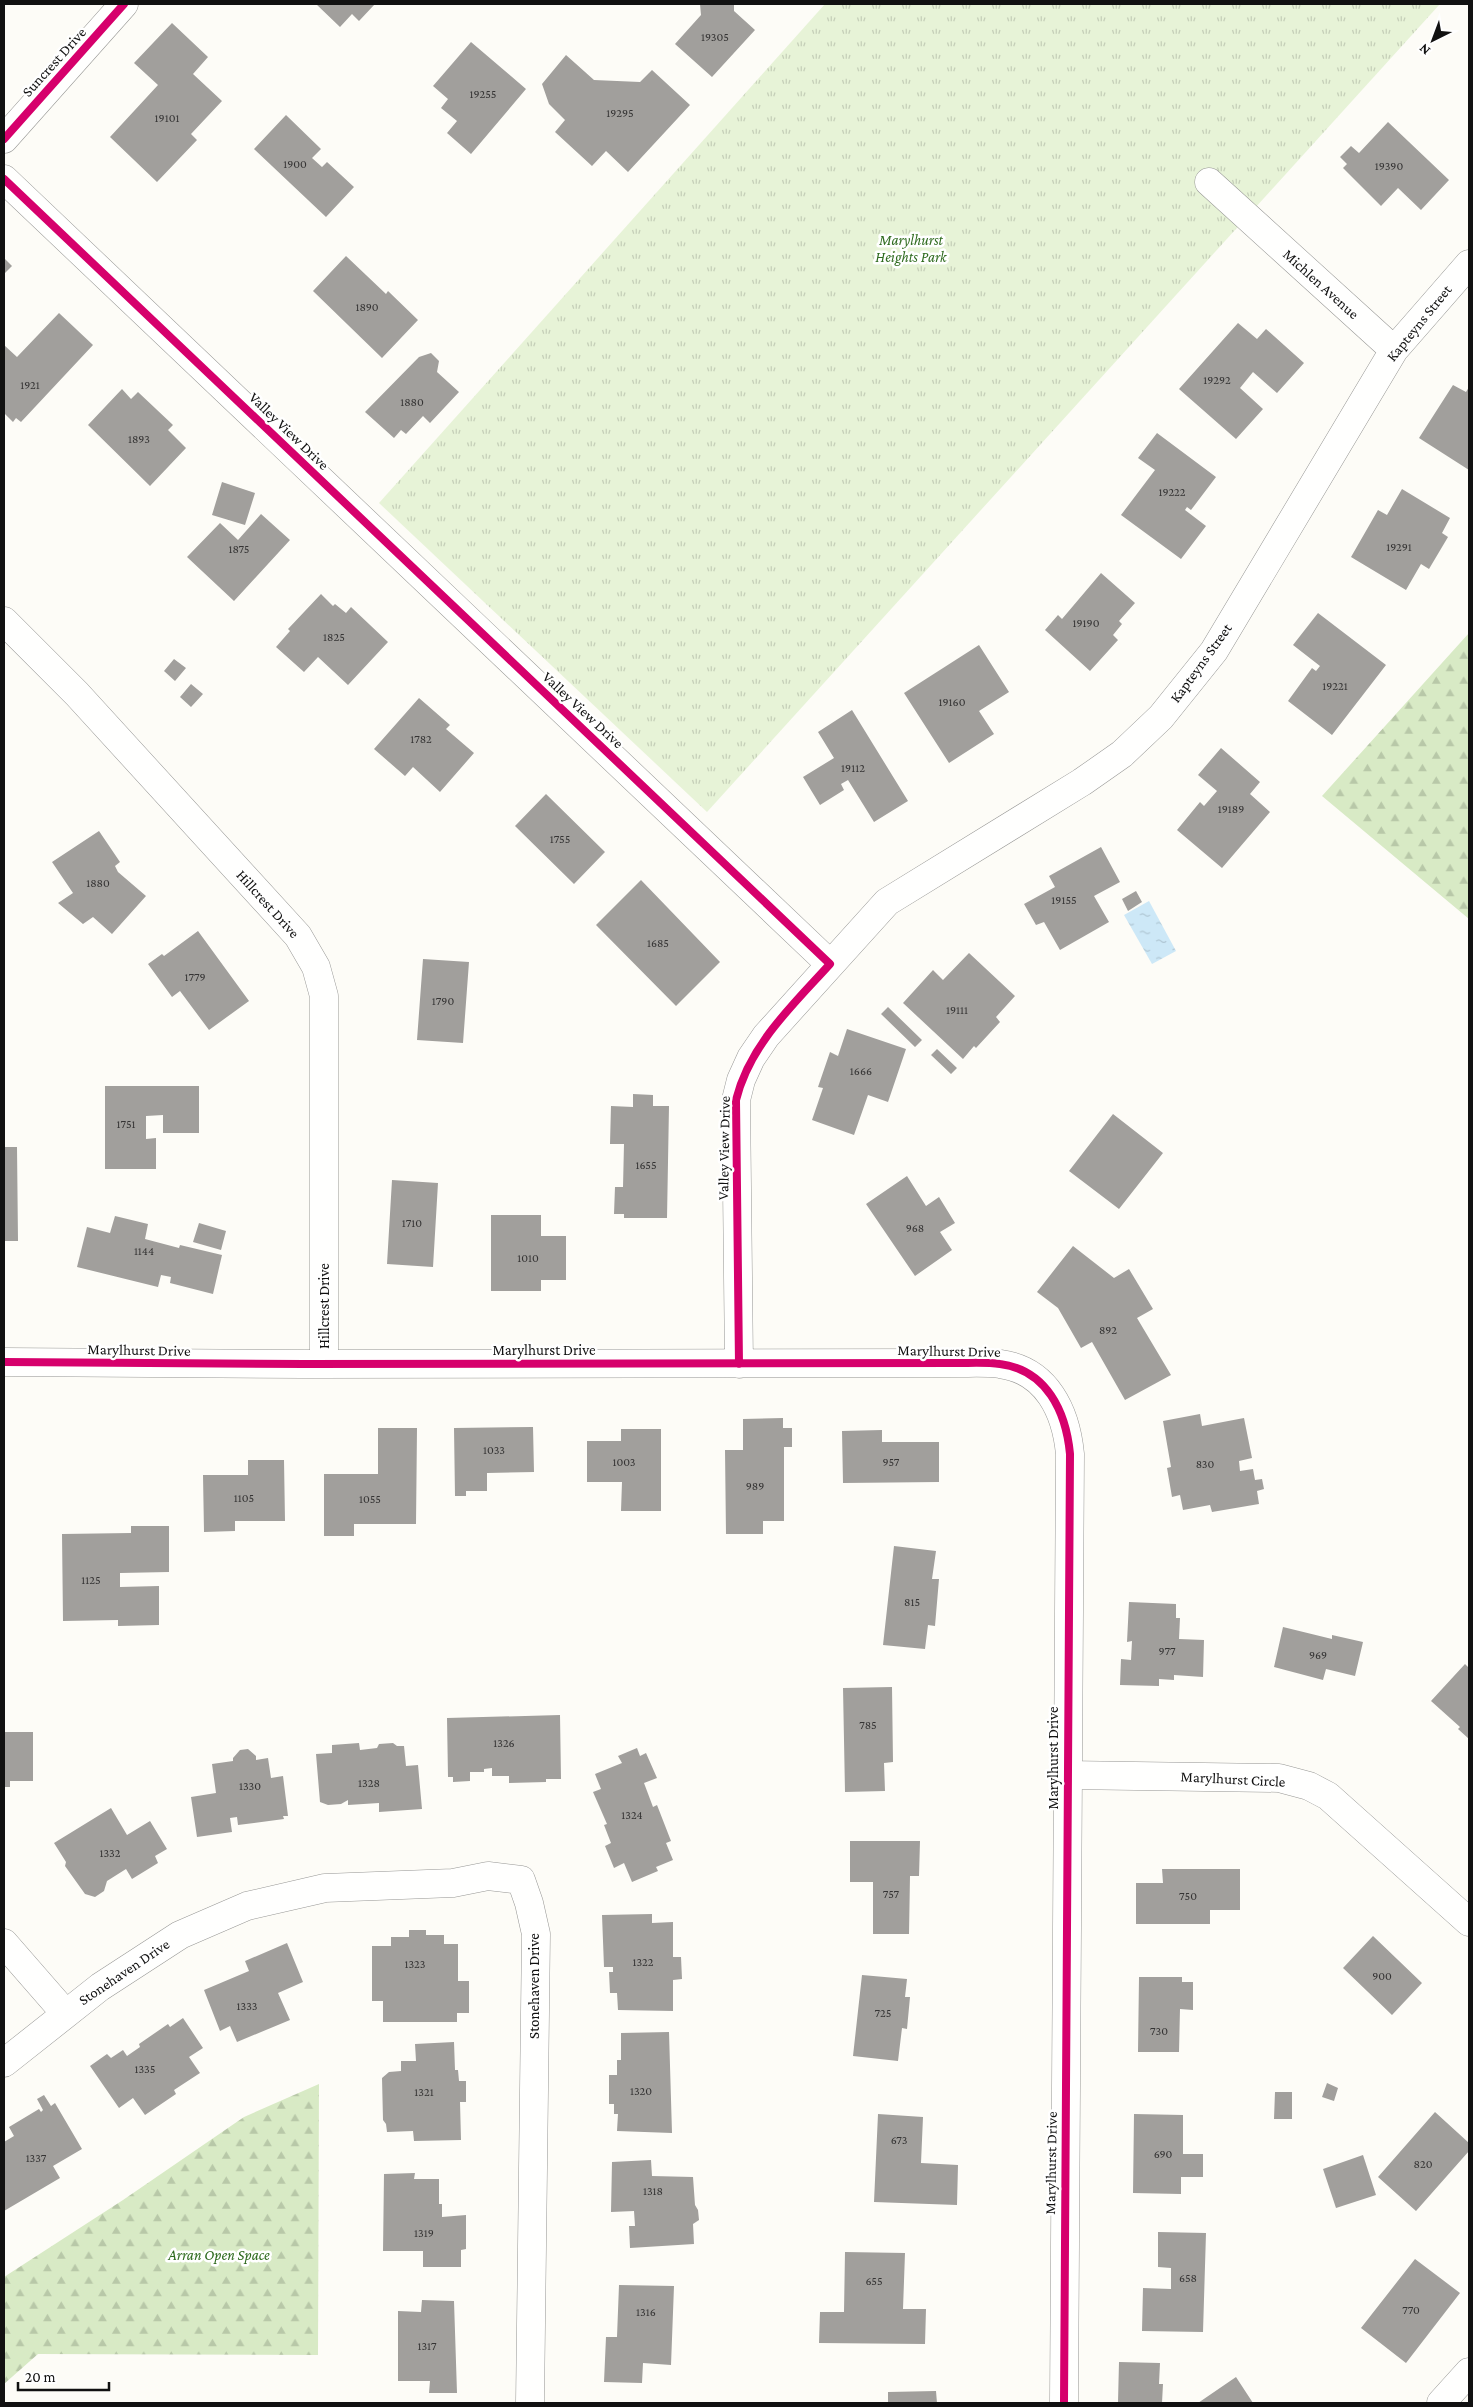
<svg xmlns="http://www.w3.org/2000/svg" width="1473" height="2407" font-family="'Crimson Pro',serif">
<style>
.forest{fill:url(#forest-firs)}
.park{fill:url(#park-tufts)}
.water{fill:url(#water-ripples)}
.building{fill:#a19f9c}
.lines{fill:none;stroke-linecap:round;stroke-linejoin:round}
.minor-casing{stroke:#979795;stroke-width:29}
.minor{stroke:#fffffe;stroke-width:28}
.cycleway-casing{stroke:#fff;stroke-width:11}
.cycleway{stroke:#d6006c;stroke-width:8}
.labels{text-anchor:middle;stroke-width:5;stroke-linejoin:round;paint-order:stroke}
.number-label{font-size:12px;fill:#353434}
.street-label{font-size:15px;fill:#111;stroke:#fff}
.park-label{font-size:15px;font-style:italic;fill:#2f6b1f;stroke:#fff}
</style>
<defs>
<pattern id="forest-firs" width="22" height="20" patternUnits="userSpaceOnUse" patternTransform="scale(1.25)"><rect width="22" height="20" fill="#d8eac5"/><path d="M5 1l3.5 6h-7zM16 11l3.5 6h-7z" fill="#b8c8a8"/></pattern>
<pattern id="park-tufts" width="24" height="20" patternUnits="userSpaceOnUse" patternTransform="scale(1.25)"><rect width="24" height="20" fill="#e7f3d7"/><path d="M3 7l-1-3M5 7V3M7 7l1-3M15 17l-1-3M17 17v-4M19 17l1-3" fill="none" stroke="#c5cfb8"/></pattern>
<pattern id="water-ripples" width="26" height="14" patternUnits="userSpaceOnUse" patternTransform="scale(1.25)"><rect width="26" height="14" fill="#cde8f7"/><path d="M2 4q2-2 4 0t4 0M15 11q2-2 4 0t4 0" fill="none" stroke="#afc6d3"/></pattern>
</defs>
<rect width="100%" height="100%" fill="#fdfcf7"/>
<path class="forest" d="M 1469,633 L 1469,919 L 1322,796 Z
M 319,2084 L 318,2355 L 38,2354 L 4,2384 L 4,2277 L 123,2200 L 244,2117 Z"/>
<path class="park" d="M 825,4 L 1440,4 L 707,812 L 379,503 Z"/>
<path class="water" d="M 1149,901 L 1176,951 L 1152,964 L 1124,915 Z"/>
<path class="building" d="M 316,4 L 375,4 L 359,21 L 352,14 L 340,27 Z
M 700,4 L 734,4 L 734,11 L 755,30 L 712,77 L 675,44 L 701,15 Z
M 172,23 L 208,57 L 193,74 L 222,101 L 191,134 L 197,140 L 157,182 L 110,137 L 158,85 L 134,63 Z
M 471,42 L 526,89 L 471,154 L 447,133 L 457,121 L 441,108 L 448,99 L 433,86 Z
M 566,55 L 594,80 L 640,82 L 652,70 L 690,105 L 628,172 L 606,151 L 592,166 L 555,132 L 565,120 L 549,104 L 542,84 Z
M 286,115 L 321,149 L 312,158 L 322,167 L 327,162 L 354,187 L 326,217 L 254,149 Z
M 1388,122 L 1449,180 L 1421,210 L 1398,188 L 1381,206 L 1343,168 L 1347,164 L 1340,157 L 1351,146 L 1359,153 Z
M 346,256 L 386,294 L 388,291 L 418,320 L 382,358 L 313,291 Z
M 4,258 L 12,266 L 4,274 Z
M 59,313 L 93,345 L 21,422 L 16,418 L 13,422 L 4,413 L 4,345 L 17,357 Z
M 1238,323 L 1257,339 L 1266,329 L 1304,363 L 1277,393 L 1253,372 L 1240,388 L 1263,409 L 1236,439 L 1179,389 Z
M 431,353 L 439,361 L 437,372 L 459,392 L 430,423 L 423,416 L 406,434 L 401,430 L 394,438 L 365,412 L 419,357 Z
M 1453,385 L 1466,392 L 1469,387 L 1469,470 L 1419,438 Z
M 122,389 L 131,399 L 138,392 L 173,425 L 168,430 L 186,448 L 150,486 L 88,425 Z
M 1157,433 L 1216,477 L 1191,510 L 1187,507 L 1185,510 L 1206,526 L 1181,559 L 1121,515 L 1155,470 L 1138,458 Z
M 222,482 L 255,493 L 245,525 L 212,515 Z
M 1402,489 L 1450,518 L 1442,533 L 1448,537 L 1429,569 L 1421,564 L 1406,590 L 1351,557 L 1378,510 L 1387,515 Z
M 261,514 L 290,540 L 234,601 L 187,557 L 220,523 L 238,540 Z
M 1101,573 L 1135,603 L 1119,621 L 1122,624 L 1113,635 L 1118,640 L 1090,671 L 1045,630 L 1058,615 L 1062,619 Z
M 321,594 L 333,606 L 335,604 L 346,613 L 351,607 L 388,642 L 348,685 L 318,657 L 304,672 L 276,647 L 290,631 L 288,629 Z
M 1318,613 L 1386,665 L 1332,735 L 1288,701 L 1312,668 L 1316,671 L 1320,666 L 1293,645 Z
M 979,645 L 1009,692 L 979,711 L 994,734 L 949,763 L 904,693 Z
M 174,659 L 186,668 L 175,681 L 164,671 Z
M 191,684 L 203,694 L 191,707 L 180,697 Z
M 419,698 L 450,725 L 446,729 L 474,753 L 440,792 L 413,767 L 405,776 L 374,749 Z
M 852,710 L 908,801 L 874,822 L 848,780 L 841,784 L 844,790 L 820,805 L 803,777 L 834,758 L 818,732 Z
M 1221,748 L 1260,782 L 1250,794 L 1270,812 L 1222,868 L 1177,830 L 1200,802 L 1204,806 L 1217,791 L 1198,775 Z
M 546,794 L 605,852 L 574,884 L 515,826 Z
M 99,831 L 120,862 L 115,866 L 118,872 L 146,896 L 112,934 L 93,917 L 83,924 L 58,903 L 73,893 L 52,862 Z
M 1101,847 L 1120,882 L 1094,896 L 1109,922 L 1060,950 L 1044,922 L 1036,925 L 1024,904 L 1055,887 L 1049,876 Z
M 641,880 L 720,962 L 676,1006 L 596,925 Z
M 1136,891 L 1142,902 L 1128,911 L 1122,899 Z
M 198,931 L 249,1001 L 209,1030 L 180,991 L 172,997 L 148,964 L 162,954 L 164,956 Z
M 969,953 L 1015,996 L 996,1017 L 1000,1022 L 976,1048 L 974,1046 L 963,1059 L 903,1003 L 933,970 L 943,980 Z
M 423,959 L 469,962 L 463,1043 L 417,1040 Z
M 888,1007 L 922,1040 L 915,1047 L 881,1014 Z
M 847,1029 L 906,1049 L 888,1102 L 868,1095 L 854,1135 L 812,1120 L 823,1088 L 818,1087 L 830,1052 L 838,1056 Z
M 937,1049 L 957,1068 L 951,1074 L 931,1055 Z
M 105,1086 L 199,1086 L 199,1133 L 163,1133 L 163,1115 L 146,1116 L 146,1139 L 156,1138 L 156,1169 L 105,1169 Z
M 633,1094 L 653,1095 L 653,1106 L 669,1106 L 667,1218 L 624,1218 L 624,1214 L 614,1214 L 615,1187 L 623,1187 L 624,1144 L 610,1144 L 611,1106 L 633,1107 Z
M 1113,1114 L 1163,1153 L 1119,1209 L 1069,1171 Z
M 4,1147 L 17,1147 L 18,1241 L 4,1241 Z
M 907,1176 L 926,1206 L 939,1197 L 955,1223 L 940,1232 L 952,1250 L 915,1276 L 866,1204 Z
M 392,1180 L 438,1183 L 433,1267 L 387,1264 Z
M 491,1215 L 541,1215 L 541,1236 L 566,1236 L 566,1280 L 541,1280 L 541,1291 L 491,1291 Z
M 115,1216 L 148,1224 L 145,1239 L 179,1248 L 180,1245 L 222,1255 L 213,1294 L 170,1283 L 171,1277 L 161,1275 L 158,1287 L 77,1267 L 87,1227 L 110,1233 Z
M 199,1223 L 226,1231 L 221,1250 L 193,1242 Z
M 1073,1246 L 1114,1278 L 1129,1269 L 1153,1309 L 1137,1318 L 1171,1375 L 1125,1400 L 1092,1342 L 1081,1348 L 1058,1308 L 1037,1292 Z
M 1200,1414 L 1202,1426 L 1244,1418 L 1252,1458 L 1239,1461 L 1240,1471 L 1253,1469 L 1255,1480 L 1262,1479 L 1264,1489 L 1257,1491 L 1259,1504 L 1212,1512 L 1210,1505 L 1183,1510 L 1180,1495 L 1172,1497 L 1167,1468 L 1171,1467 L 1163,1421 Z
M 783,1418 L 783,1428 L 792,1428 L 792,1447 L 784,1447 L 784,1521 L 763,1521 L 763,1534 L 726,1534 L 725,1450 L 743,1450 L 743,1419 Z
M 533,1427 L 534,1472 L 487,1473 L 487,1491 L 466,1491 L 466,1496 L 455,1496 L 454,1428 Z
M 378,1428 L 417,1428 L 416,1524 L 354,1524 L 354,1536 L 324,1536 L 324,1474 L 378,1474 Z
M 621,1429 L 661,1429 L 661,1511 L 621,1511 L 622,1482 L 587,1482 L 587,1441 L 621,1441 Z
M 882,1430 L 882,1442 L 939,1442 L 939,1482 L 843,1483 L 842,1431 Z
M 248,1460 L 284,1460 L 285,1521 L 235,1521 L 235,1531 L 204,1532 L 203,1475 L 248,1475 Z
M 131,1526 L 169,1526 L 169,1572 L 120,1573 L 120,1587 L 159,1586 L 159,1625 L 118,1626 L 118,1620 L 63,1621 L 62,1534 L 131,1533 Z
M 894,1546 L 936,1551 L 932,1579 L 939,1579 L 935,1626 L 928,1625 L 925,1649 L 883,1645 Z
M 1129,1602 L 1176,1604 L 1176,1618 L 1180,1618 L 1179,1639 L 1204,1640 L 1203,1677 L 1174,1675 L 1174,1680 L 1159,1679 L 1159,1686 L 1120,1685 L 1121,1659 L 1131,1660 L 1132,1641 L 1127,1642 Z
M 1283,1627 L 1332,1639 L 1332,1635 L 1363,1642 L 1355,1676 L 1326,1669 L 1323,1680 L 1274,1667 Z
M 1465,1664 L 1469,1668 L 1469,1739 L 1458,1729 L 1460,1727 L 1431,1701 Z
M 892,1687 L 893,1762 L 884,1763 L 885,1791 L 845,1792 L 843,1688 Z
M 560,1715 L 561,1779 L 546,1779 L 546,1782 L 509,1783 L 509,1776 L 492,1776 L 492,1768 L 484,1769 L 484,1772 L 470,1772 L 470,1781 L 453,1782 L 453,1777 L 448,1777 L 447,1718 Z
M 4,1732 L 33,1732 L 33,1781 L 10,1781 L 10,1787 L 4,1787 Z
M 359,1743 L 360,1750 L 377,1748 L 379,1744 L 393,1743 L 397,1746 L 404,1746 L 406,1766 L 418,1765 L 422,1809 L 379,1812 L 379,1803 L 348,1805 L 348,1800 L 341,1804 L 328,1805 L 320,1802 L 316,1754 L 332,1753 L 332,1745 Z
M 637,1748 L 640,1756 L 646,1753 L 657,1778 L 644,1783 L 653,1807 L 657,1805 L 671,1841 L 666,1843 L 673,1860 L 656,1867 L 658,1871 L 632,1882 L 624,1863 L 614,1868 L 605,1846 L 611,1843 L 604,1825 L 607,1824 L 593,1792 L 601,1789 L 595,1774 L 622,1763 L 618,1756 Z
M 248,1749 L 256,1756 L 256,1760 L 268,1758 L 271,1778 L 283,1776 L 288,1816 L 283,1816 L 284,1819 L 238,1825 L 237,1817 L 230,1818 L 232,1832 L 197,1837 L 191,1797 L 216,1793 L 212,1764 L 233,1761 L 233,1758 L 240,1750 Z
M 111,1808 L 127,1835 L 150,1821 L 167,1849 L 155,1856 L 158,1863 L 132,1879 L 126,1869 L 107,1881 L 104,1891 L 95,1897 L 85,1894 L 65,1866 L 66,1862 L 54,1843 Z
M 850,1841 L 920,1841 L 919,1876 L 910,1876 L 909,1934 L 873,1934 L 873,1882 L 850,1882 Z
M 1162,1869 L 1240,1869 L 1240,1910 L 1210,1910 L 1210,1924 L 1136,1924 L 1136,1883 L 1163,1883 Z
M 652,1914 L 652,1923 L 673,1922 L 673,1957 L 681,1957 L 682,1979 L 673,1980 L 673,2011 L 618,2010 L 617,1993 L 610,1993 L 609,1972 L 613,1972 L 613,1967 L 604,1967 L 602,1915 Z
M 409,1930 L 426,1930 L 426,1935 L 444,1935 L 444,1944 L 458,1944 L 458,1981 L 469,1981 L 469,2013 L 457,2013 L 457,2022 L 383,2022 L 383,2001 L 372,2001 L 372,1946 L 391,1946 L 391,1937 L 409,1937 Z
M 1373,1936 L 1422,1983 L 1392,2015 L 1343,1968 Z
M 287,1943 L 303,1982 L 278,1993 L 290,2020 L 237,2042 L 230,2026 L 220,2031 L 204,1990 L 249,1971 L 245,1961 Z
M 862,1975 L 907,1979 L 905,1997 L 910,1997 L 907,2029 L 902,2028 L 898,2061 L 853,2056 Z
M 1139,1977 L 1182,1977 L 1182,1982 L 1193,1982 L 1193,2010 L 1180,2009 L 1179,2052 L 1138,2052 Z
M 183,2018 L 203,2048 L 189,2057 L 200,2073 L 174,2090 L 176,2094 L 145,2115 L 133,2098 L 119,2108 L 90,2066 L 107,2054 L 111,2058 L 123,2050 L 127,2056 L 140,2047 L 139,2044 L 168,2024 L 170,2027 Z
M 669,2032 L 672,2133 L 617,2131 L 618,2114 L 614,2114 L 614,2104 L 609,2104 L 609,2075 L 617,2075 L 617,2060 L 621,2060 L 621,2033 Z
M 454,2042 L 455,2070 L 458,2070 L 459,2081 L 466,2081 L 466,2102 L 460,2102 L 461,2140 L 414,2141 L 413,2131 L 387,2132 L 386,2124 L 383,2120 L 382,2078 L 389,2072 L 401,2071 L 401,2061 L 416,2061 L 415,2044 Z
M 1327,2083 L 1338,2088 L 1334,2101 L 1322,2097 Z
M 1275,2092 L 1292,2092 L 1292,2119 L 1274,2119 Z
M 44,2095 L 51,2106 L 55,2103 L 82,2149 L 53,2166 L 60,2178 L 4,2211 L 4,2142 L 14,2136 L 9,2127 L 39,2109 L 41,2112 L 43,2110 L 37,2099 Z
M 1435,2112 L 1469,2143 L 1469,2151 L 1416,2211 L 1378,2177 Z
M 878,2114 L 923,2117 L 921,2163 L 958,2165 L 957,2205 L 874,2202 Z
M 1134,2114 L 1183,2115 L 1183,2154 L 1203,2154 L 1203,2177 L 1181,2177 L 1181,2194 L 1133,2193 Z
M 1363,2155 L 1376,2195 L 1336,2208 L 1323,2169 Z
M 651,2160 L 652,2176 L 693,2177 L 695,2205 L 698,2210 L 699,2220 L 693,2224 L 694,2244 L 630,2248 L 629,2226 L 635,2226 L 634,2211 L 611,2212 L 612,2162 Z
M 415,2173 L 414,2179 L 439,2179 L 439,2204 L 442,2204 L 442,2217 L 466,2215 L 466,2249 L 461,2250 L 461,2267 L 423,2267 L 423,2251 L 383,2251 L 384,2174 Z
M 1158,2232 L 1206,2233 L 1203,2332 L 1142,2331 L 1143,2288 L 1171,2289 L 1171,2268 L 1158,2267 Z
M 845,2252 L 905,2253 L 903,2309 L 926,2309 L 925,2344 L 819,2343 L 820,2312 L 844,2312 Z
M 1415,2259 L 1460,2293 L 1406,2363 L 1361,2328 Z
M 619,2285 L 674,2286 L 671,2365 L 643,2363 L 642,2383 L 604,2382 L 606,2337 L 617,2337 Z
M 422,2300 L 454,2301 L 457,2393 L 429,2393 L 430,2381 L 398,2381 L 398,2311 L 421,2312 Z
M 1119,2362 L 1160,2363 L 1159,2384 L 1163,2384 L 1162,2403 L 1118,2402 Z
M 1236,2377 L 1253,2403 L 1198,2403 Z
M 936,2391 L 937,2403 L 888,2403 L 888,2392 Z"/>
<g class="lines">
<defs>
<path id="minor" d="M 4,139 L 124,4
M 4,179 L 830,964
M 1209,182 L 1394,350
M 4,621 L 77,694 L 298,936 L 316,967 L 324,996 L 324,1364
M 4,1362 L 304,1364 L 957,1363 C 971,1363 987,1362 1000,1364 C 1047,1370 1066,1412 1070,1454 L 1064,2403
M 739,1364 L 736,1100 L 741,1080 L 751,1058 L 766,1036 L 887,902 L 1082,782 L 1122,754 L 1161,717 L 1214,651 L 1394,350 L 1469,264
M 1067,1775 L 1279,1778 L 1309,1786 L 1328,1796 L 1469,1922
M 4,1943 L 65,2013
M 4,2063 L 100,1987 L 180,1935 L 247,1906 L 325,1888 L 453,1883 L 488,1876 L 521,1880 L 529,1903 L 536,1934 L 530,2403
M 1441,2403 L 1469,2372"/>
</defs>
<use href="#minor" class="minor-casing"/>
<use href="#minor" class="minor"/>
<defs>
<path id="cycleway" d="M 4,139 L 124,4
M 4,179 L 830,964 C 793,1005 750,1044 736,1100 L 739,1364
M 4,1362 L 304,1364 L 957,1363 C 971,1363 987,1362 1000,1364 C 1047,1370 1066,1412 1070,1454 L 1064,2403"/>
</defs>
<use href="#cycleway" class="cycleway-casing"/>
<use href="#cycleway" class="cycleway"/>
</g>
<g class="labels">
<g class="number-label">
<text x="715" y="41">19305</text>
<text x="483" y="98">19255</text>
<text x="620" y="117">19295</text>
<text x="167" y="122">19101</text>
<text x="295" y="168">1900</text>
<text x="1389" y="170">19390</text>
<text x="367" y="311">1890</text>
<text x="1217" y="384">19292</text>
<text x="30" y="389">1921</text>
<text x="412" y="406">1880</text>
<text x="139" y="443">1893</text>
<text x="1172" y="496">19222</text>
<text x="1399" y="551">19291</text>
<text x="239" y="553">1875</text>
<text x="1086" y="627">19190</text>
<text x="334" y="641">1825</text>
<text x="1335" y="690">19221</text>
<text x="952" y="706">19160</text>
<text x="421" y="743">1782</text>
<text x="853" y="772">19112</text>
<text x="1231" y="813">19189</text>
<text x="560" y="843">1755</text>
<text x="98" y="887">1880</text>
<text x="1064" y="904">19155</text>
<text x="658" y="947">1685</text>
<text x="195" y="981">1779</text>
<text x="443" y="1005">1790</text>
<text x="957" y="1014">19111</text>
<text x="861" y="1075">1666</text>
<text x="126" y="1128">1751</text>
<text x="646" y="1169">1655</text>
<text x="412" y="1227">1710</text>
<text x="915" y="1232">968</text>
<text x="144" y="1255">1144</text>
<text x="528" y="1262">1010</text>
<text x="1108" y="1334">892</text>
<text x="494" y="1454">1033</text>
<text x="624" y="1466">1003</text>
<text x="891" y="1466">957</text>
<text x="1205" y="1468">830</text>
<text x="755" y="1490">989</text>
<text x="244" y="1502">1105</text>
<text x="370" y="1503">1055</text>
<text x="91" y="1584">1125</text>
<text x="912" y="1606">815</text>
<text x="1167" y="1655">977</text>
<text x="1318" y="1659">969</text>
<text x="868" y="1729">785</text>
<text x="504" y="1747">1326</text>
<text x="369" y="1787">1328</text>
<text x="250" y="1790">1330</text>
<text x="632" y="1819">1324</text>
<text x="110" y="1857">1332</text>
<text x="891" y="1898">757</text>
<text x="1188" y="1900">750</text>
<text x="643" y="1966">1322</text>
<text x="415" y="1968">1323</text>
<text x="1382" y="1980">900</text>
<text x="247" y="2010">1333</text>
<text x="883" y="2017">725</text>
<text x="1159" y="2035">730</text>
<text x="145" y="2073">1335</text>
<text x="641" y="2095">1320</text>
<text x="424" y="2096">1321</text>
<text x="899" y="2144">673</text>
<text x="1163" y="2158">690</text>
<text x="36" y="2162">1337</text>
<text x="1423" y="2168">820</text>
<text x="653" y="2195">1318</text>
<text x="424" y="2237">1319</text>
<text x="1188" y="2282">658</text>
<text x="874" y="2285">655</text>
<text x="1411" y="2314">770</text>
<text x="646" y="2316">1316</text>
<text x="427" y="2350">1317</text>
</g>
<g class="street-label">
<text transform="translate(54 62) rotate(-48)" y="5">Suncrest Drive</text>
<text transform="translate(1321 284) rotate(42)" y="5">Michlen Avenue</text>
<text transform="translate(1419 323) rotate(-51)" y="5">Kapteyns Street</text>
<text transform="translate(289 431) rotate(44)" y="5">Valley View Drive</text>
<text transform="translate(1201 663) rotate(-54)" y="5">Kapteyns Street</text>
<text transform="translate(583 710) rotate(43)" y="5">Valley View Drive</text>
<text transform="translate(268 904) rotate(48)" y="5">Hillcrest Drive</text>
<text transform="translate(724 1148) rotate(-89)" y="5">Valley View Drive</text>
<text transform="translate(324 1306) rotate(-90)" y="5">Hillcrest Drive</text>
<text transform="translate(139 1350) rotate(1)" y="5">Marylhurst Drive</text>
<text x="544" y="1355">Marylhurst Drive</text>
<text transform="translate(949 1351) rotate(1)" y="5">Marylhurst Drive</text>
<text transform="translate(1053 1758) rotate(-90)" y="5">Marylhurst Drive</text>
<text transform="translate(1233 1779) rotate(3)" y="5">Marylhurst Circle</text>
<text transform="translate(124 1972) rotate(-34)" y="5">Stonehaven Drive</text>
<text transform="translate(534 1986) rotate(-90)" y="5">Stonehaven Drive</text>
<text transform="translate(1051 2163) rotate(-89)" y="5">Marylhurst Drive</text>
</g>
<g class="park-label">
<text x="911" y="245">Marylhurst<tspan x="911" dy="17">Heights Park</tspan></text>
<text x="219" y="2260">Arran Open Space</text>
</g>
</g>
<rect width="1473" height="2407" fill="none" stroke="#111111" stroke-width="10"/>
<g transform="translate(1433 40) rotate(222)" stroke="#ffffff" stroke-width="4" paint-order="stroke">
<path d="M0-4L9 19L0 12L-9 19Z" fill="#111111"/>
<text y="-8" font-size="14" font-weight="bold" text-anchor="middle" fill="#111111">N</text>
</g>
<path d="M18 2382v8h91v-8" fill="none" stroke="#111111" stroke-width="2.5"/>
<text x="25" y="2382" font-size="15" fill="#111111" stroke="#ffffff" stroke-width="4" paint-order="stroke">20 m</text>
</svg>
